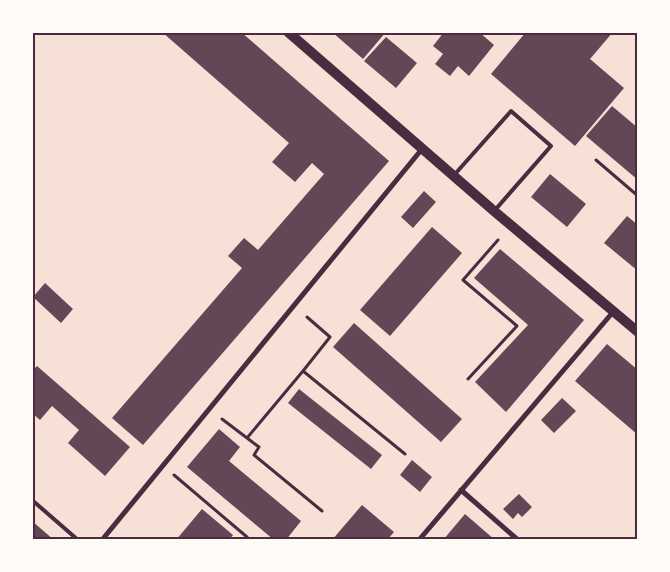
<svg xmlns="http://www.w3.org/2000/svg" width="670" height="572" font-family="Merriweather,serif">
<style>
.building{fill:#644757}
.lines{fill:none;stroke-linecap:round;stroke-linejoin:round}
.path{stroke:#4a2c40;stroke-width:3}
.service{stroke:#4a2c40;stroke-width:4}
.minor{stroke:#4a2c40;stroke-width:5}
.secondary{stroke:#4a2c40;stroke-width:10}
.neatline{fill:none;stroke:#4a2c40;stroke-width:2}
</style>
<rect width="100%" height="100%" fill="#f7e1d7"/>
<path class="building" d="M 162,32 L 241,32 L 389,161 L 143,445 L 112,418 L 242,268 L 228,256 L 244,238 L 258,250 L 324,174 L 312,163 L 295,182 L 272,162 L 289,143 Z
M 332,32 L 386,32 L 363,59 Z
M 444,32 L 479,32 L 494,45 L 469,76 L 458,66 L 450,76 L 435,64 L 443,54 L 433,46 Z
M 526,32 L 613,32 L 590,59 L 624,88 L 575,146 L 491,74 Z
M 386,37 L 417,63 L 396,88 L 364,61 Z
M 612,106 L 638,128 L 638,180 L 586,136 Z
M 550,174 L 586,204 L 567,227 L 531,197 Z
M 424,191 L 436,202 L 413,228 L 401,217 Z
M 627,216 L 638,225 L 638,271 L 604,243 Z
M 432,227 L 462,253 L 390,336 L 360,310 Z
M 500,249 L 584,320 L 506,412 L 475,382 L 528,325 L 474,278 Z
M 45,283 L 73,309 L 61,323 L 33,297 Z
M 354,323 L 462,419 L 441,442 L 333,347 Z
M 607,344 L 638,370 L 638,435 L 575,381 Z
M 37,366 L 130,447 L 105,476 L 68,443 L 79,430 L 52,406 L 40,420 L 32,413 L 32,371 Z
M 299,389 L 382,455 L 371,469 L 288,403 Z
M 562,398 L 576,411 L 554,433 L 541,420 Z
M 219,429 L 240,447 L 229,461 L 301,521 L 286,540 L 274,540 L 187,467 Z
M 412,460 L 432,477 L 420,492 L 400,475 Z
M 519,494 L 532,507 L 522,517 L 518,513 L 513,519 L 503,509 Z
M 362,505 L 394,532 L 387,540 L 332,540 Z
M 202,509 L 233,535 L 229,540 L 176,540 Z
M 465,514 L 495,540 L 443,540 Z
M 32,521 L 54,540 L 32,540 Z"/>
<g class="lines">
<path class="path" d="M 638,114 L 638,116
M 596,160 L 638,196
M 307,317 L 330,337 L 303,371 L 405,454
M 303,371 L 247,438 L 259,447 L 254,455 L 322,511
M 468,379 L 517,326 L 463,280 L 498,240
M 222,419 L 247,438
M 174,475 L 247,537 L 245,540"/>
<path class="service" d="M 455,174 L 511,111 L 551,146 L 495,210
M 32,500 L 78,540"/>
<path class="minor" d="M 461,490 L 518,540
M 102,540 L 422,149
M 419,540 L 613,312"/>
<path class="secondary" d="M 288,32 L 494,211 L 638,332"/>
</g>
<rect width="670" height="572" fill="none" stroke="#fffaf5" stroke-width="68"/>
<rect x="34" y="34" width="602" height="504" class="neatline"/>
</svg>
